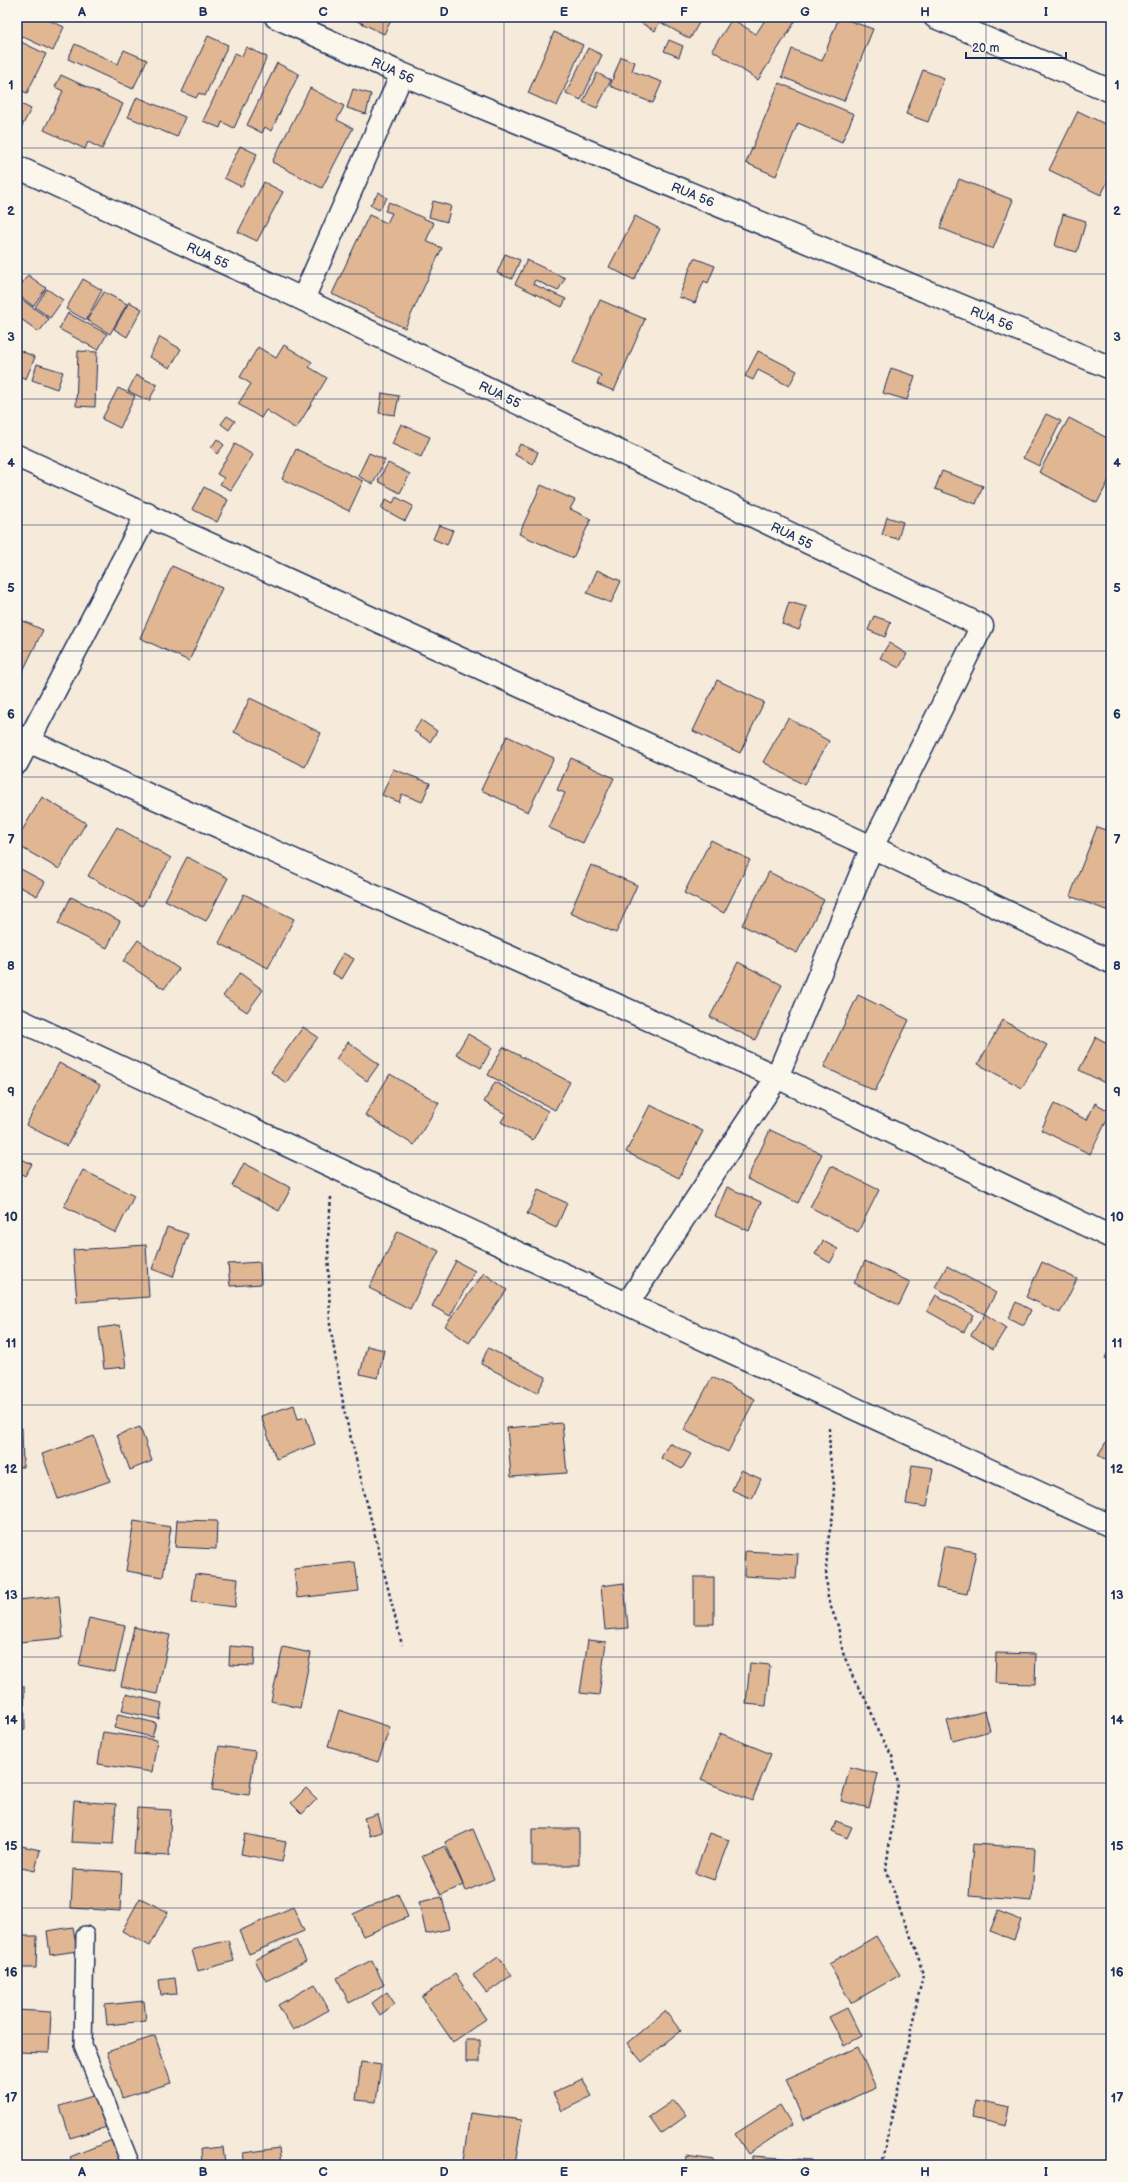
<svg xmlns="http://www.w3.org/2000/svg" width="1128" height="2182" font-family="'Balsamiq Sans',sans-serif">
<style>
.building{fill:#e1b692;stroke:#1b2f5e}
.lines{fill:none;stroke-linecap:round;stroke-linejoin:round}
.service-casing{stroke:#1b2f5e;stroke-width:20}
.minor-casing{stroke:#1b2f5e;stroke-width:25}
.path{stroke:#1b2f5e;stroke-width:2.5;stroke-dasharray:3 3;stroke-linecap:butt}
.service{stroke:#fbf7ec;stroke-width:17}
.minor{stroke:#fbf7ec;stroke-width:22}
.grid{fill:none;stroke:#1b2f5e;stroke-width:1;stroke-opacity:0.55}
.labels{text-anchor:middle;stroke-width:3;stroke-linejoin:round;paint-order:stroke}
.street-label{font-size:13px;fill:#1b2f5e;stroke:#fbf7ec}
.neatline{fill:none;stroke:#1b2f5e;stroke-width:1.5}
.grid-label{font-size:13px;text-anchor:middle;font-weight:bold;fill:#1b2f5e}
</style>
<rect width="100%" height="100%" fill="#f6eada"/>
<filter id="ink" filterUnits="userSpaceOnUse"><feTurbulence type="fractalNoise" baseFrequency=".025" numOctaves="2"/><feDisplacementMap in="SourceGraphic" scale="8" xChannelSelector="R" yChannelSelector="G"/><feConvolveMatrix kernelMatrix="1 2 1 2 8 2 1 2 1" color-interpolation-filters="sRGB"/></filter>
<g filter="url(#ink)">
<path class="building" d="M 17,17 L 42,17 L 64,27 L 53,51 L 17,34 Z
M 349,17 L 393,17 L 384,34 Z
M 638,17 L 702,17 L 690,39 L 660,22 L 655,31 L 636,20 Z
M 767,17 L 798,17 L 758,80 L 712,50 L 732,19 L 756,34 Z
M 839,17 L 873,29 L 844,101 L 782,77 L 792,49 L 822,61 Z
M 554,32 L 583,45 L 557,106 L 528,93 Z
M 208,36 L 228,45 L 205,96 L 199,93 L 196,98 L 182,92 Z
M 17,40 L 46,54 L 27,93 L 17,89 Z
M 669,40 L 683,46 L 679,57 L 664,51 Z
M 75,44 L 118,64 L 124,50 L 147,60 L 133,89 L 68,59 Z
M 246,47 L 267,57 L 234,128 L 222,122 L 220,128 L 203,121 L 235,53 L 242,56 Z
M 588,48 L 602,55 L 581,100 L 566,93 Z
M 621,57 L 635,62 L 632,71 L 662,82 L 653,103 L 610,86 Z
M 277,63 L 299,74 L 271,131 L 265,127 L 262,133 L 247,125 Z
M 923,70 L 944,78 L 928,122 L 906,114 Z
M 597,73 L 611,80 L 597,108 L 583,102 Z
M 61,75 L 123,104 L 102,149 L 88,142 L 85,149 L 44,130 L 63,91 L 55,87 Z
M 779,83 L 854,114 L 842,142 L 798,123 L 776,176 L 746,163 Z
M 310,88 L 344,106 L 337,120 L 353,128 L 322,188 L 272,162 Z
M 353,89 L 371,94 L 366,114 L 347,108 Z
M 137,97 L 185,117 L 177,137 L 128,117 Z
M 17,102 L 31,109 L 17,136 Z
M 1078,111 L 1111,127 L 1111,175 L 1101,195 L 1049,170 Z
M 240,146 L 257,154 L 242,187 L 224,178 Z
M 959,179 L 1013,200 L 993,249 L 940,228 Z
M 264,182 L 283,192 L 257,241 L 238,232 Z
M 379,192 L 387,198 L 379,210 L 370,205 Z
M 433,201 L 451,206 L 447,222 L 429,217 Z
M 389,202 L 434,223 L 426,241 L 442,248 L 405,328 L 332,294 L 369,215 L 387,223 L 392,213 L 385,211 Z
M 1063,214 L 1086,221 L 1077,252 L 1055,246 Z
M 635,216 L 660,229 L 634,280 L 609,267 Z
M 505,254 L 520,260 L 512,279 L 497,273 Z
M 694,258 L 715,266 L 708,283 L 704,281 L 695,303 L 679,297 Z
M 527,260 L 565,278 L 558,291 L 535,280 L 533,284 L 566,299 L 562,307 L 515,284 Z
M 28,275 L 46,288 L 33,306 L 17,294 L 17,290 Z
M 83,279 L 102,290 L 86,320 L 66,309 Z
M 47,289 L 63,300 L 50,318 L 35,307 Z
M 104,292 L 127,304 L 110,334 L 87,320 Z
M 17,296 L 49,319 L 39,332 L 17,316 Z
M 600,300 L 645,319 L 614,391 L 597,384 L 601,375 L 573,363 Z
M 129,302 L 142,309 L 127,337 L 114,329 Z
M 68,313 L 107,334 L 98,350 L 59,329 Z
M 160,337 L 181,349 L 170,368 L 149,357 Z
M 284,345 L 312,362 L 309,367 L 327,378 L 296,429 L 266,410 L 261,418 L 238,404 L 251,384 L 240,377 L 258,347 L 276,358 Z
M 17,349 L 35,357 L 26,379 L 17,375 Z
M 78,351 L 97,352 L 95,407 L 76,406 Z
M 758,351 L 797,371 L 789,386 L 758,370 L 753,380 L 745,376 Z
M 37,364 L 63,372 L 57,389 L 32,380 Z
M 891,368 L 915,376 L 907,400 L 883,393 Z
M 136,375 L 157,385 L 149,401 L 128,391 Z
M 118,388 L 135,396 L 120,428 L 102,419 Z
M 382,393 L 399,396 L 395,415 L 379,413 Z
M 1046,414 L 1061,421 L 1039,466 L 1023,458 Z
M 227,416 L 235,421 L 229,430 L 221,424 Z
M 1069,418 L 1111,440 L 1111,476 L 1097,503 L 1039,472 Z
M 401,424 L 430,437 L 421,457 L 392,444 Z
M 217,439 L 224,445 L 217,454 L 211,448 Z
M 235,444 L 253,455 L 231,490 L 220,484 L 224,478 L 217,474 Z
M 520,444 L 538,452 L 533,464 L 515,455 Z
M 296,449 L 363,481 L 349,511 L 282,479 Z
M 369,453 L 385,460 L 373,484 L 358,476 Z
M 388,463 L 410,474 L 400,493 L 378,481 Z
M 942,471 L 983,486 L 976,504 L 935,489 Z
M 541,485 L 575,500 L 570,509 L 591,519 L 573,558 L 519,534 Z
M 204,487 L 228,500 L 217,522 L 192,509 Z
M 396,497 L 413,506 L 405,521 L 381,508 L 386,499 L 393,503 Z
M 887,517 L 903,522 L 898,539 L 882,535 Z
M 439,525 L 453,530 L 447,545 L 433,539 Z
M 172,566 L 222,588 L 189,661 L 140,638 Z
M 597,570 L 621,581 L 611,603 L 587,593 Z
M 789,602 L 807,607 L 799,630 L 782,624 Z
M 874,616 L 891,622 L 885,637 L 868,630 Z
M 17,618 L 43,630 L 17,683 Z
M 889,643 L 907,654 L 899,668 L 880,658 Z
M 717,680 L 764,702 L 740,753 L 693,731 Z
M 250,698 L 321,733 L 305,767 L 234,732 Z
M 788,718 L 829,741 L 804,785 L 763,762 Z
M 421,720 L 437,731 L 430,742 L 414,731 Z
M 507,736 L 554,758 L 528,812 L 481,790 Z
M 571,758 L 614,778 L 583,843 L 549,828 L 565,793 L 557,790 Z
M 393,769 L 430,783 L 422,802 L 402,794 L 399,802 L 382,795 Z
M 42,797 L 86,823 L 59,869 L 17,845 L 17,839 Z
M 117,827 L 171,858 L 142,906 L 88,876 Z
M 1097,827 L 1111,832 L 1111,912 L 1070,896 Z
M 711,840 L 750,860 L 724,913 L 684,893 Z
M 187,857 L 228,878 L 206,921 L 165,900 Z
M 591,865 L 637,885 L 616,933 L 570,913 Z
M 17,867 L 45,882 L 37,896 L 17,885 Z
M 769,872 L 824,900 L 797,953 L 742,925 Z
M 244,894 L 294,919 L 268,968 L 219,943 Z
M 71,897 L 120,921 L 107,948 L 58,924 Z
M 138,940 L 179,969 L 164,989 L 123,961 Z
M 343,953 L 354,959 L 342,979 L 332,973 Z
M 738,962 L 782,985 L 755,1040 L 710,1017 Z
M 240,973 L 263,990 L 247,1012 L 223,996 Z
M 858,995 L 909,1020 L 875,1091 L 824,1067 Z
M 1003,1020 L 1047,1045 L 1022,1088 L 978,1064 Z
M 303,1027 L 318,1037 L 286,1083 L 271,1072 Z
M 468,1034 L 492,1048 L 481,1068 L 456,1054 Z
M 1096,1037 L 1111,1045 L 1111,1086 L 1079,1070 Z
M 348,1042 L 379,1064 L 367,1081 L 336,1059 Z
M 503,1047 L 570,1082 L 555,1110 L 488,1075 Z
M 59,1063 L 100,1085 L 67,1146 L 26,1125 Z
M 390,1074 L 439,1103 L 414,1145 L 365,1115 Z
M 495,1082 L 548,1111 L 533,1140 L 501,1122 L 506,1114 L 484,1102 Z
M 1095,1103 L 1111,1112 L 1090,1154 L 1041,1130 L 1054,1104 L 1087,1120 Z
M 650,1105 L 703,1131 L 679,1178 L 626,1152 Z
M 770,1130 L 822,1154 L 798,1203 L 747,1179 Z
M 17,1157 L 32,1164 L 25,1176 L 17,1171 Z
M 244,1163 L 291,1188 L 279,1211 L 232,1186 Z
M 831,1166 L 879,1190 L 858,1232 L 810,1207 Z
M 83,1170 L 134,1196 L 116,1233 L 64,1206 Z
M 727,1187 L 761,1202 L 749,1231 L 715,1216 Z
M 538,1190 L 567,1203 L 556,1228 L 527,1214 Z
M 167,1227 L 188,1234 L 173,1277 L 152,1269 Z
M 398,1231 L 439,1251 L 410,1309 L 369,1288 Z
M 823,1241 L 838,1249 L 830,1263 L 815,1254 Z
M 146,1245 L 149,1297 L 77,1302 L 73,1250 Z
M 456,1261 L 475,1271 L 450,1316 L 432,1306 Z
M 865,1261 L 910,1282 L 899,1305 L 854,1283 Z
M 260,1262 L 261,1284 L 230,1286 L 228,1264 Z
M 1042,1262 L 1077,1279 L 1060,1313 L 1026,1297 Z
M 947,1266 L 996,1293 L 984,1314 L 935,1287 Z
M 484,1273 L 507,1290 L 469,1343 L 445,1326 Z
M 936,1295 L 973,1315 L 964,1332 L 927,1311 Z
M 1016,1302 L 1031,1310 L 1024,1325 L 1008,1318 Z
M 985,1314 L 1006,1328 L 993,1349 L 971,1335 Z
M 120,1325 L 126,1367 L 104,1369 L 99,1328 Z
M 17,1333 L 19,1333 L 17,1368 Z
M 367,1346 L 384,1350 L 378,1378 L 360,1374 Z
M 1111,1346 L 1111,1361 L 1105,1358 Z
M 488,1348 L 546,1377 L 537,1393 L 481,1364 Z
M 712,1377 L 755,1399 L 728,1452 L 684,1430 Z
M 294,1405 L 298,1419 L 306,1417 L 315,1444 L 276,1459 L 261,1416 Z
M 562,1423 L 567,1473 L 511,1477 L 507,1428 Z
M 140,1427 L 152,1461 L 130,1470 L 117,1435 Z
M 17,1428 L 22,1428 L 23,1467 L 17,1467 Z
M 1111,1434 L 1111,1463 L 1098,1455 Z
M 94,1436 L 110,1481 L 58,1499 L 42,1454 Z
M 669,1443 L 691,1454 L 682,1469 L 661,1458 Z
M 912,1465 L 933,1468 L 927,1507 L 906,1504 Z
M 741,1470 L 761,1479 L 752,1499 L 732,1490 Z
M 177,1520 L 217,1521 L 216,1549 L 175,1547 Z
M 134,1521 L 171,1527 L 163,1577 L 126,1571 Z
M 944,1546 L 976,1552 L 967,1594 L 936,1588 Z
M 745,1551 L 798,1554 L 796,1579 L 744,1576 Z
M 355,1562 L 359,1591 L 297,1598 L 294,1569 Z
M 195,1574 L 238,1579 L 235,1607 L 192,1602 Z
M 694,1577 L 714,1577 L 714,1624 L 694,1624 Z
M 624,1583 L 628,1628 L 605,1630 L 601,1586 Z
M 59,1596 L 63,1638 L 19,1642 L 17,1600 Z
M 89,1618 L 125,1626 L 115,1672 L 79,1665 Z
M 134,1627 L 170,1635 L 157,1694 L 121,1686 Z
M 588,1640 L 606,1642 L 599,1695 L 580,1693 Z
M 230,1646 L 255,1648 L 254,1666 L 229,1665 Z
M 283,1647 L 311,1653 L 300,1708 L 271,1701 Z
M 996,1653 L 1036,1654 L 1035,1684 L 995,1683 Z
M 750,1663 L 770,1665 L 766,1706 L 746,1704 Z
M 17,1686 L 24,1686 L 25,1729 L 17,1730 Z
M 126,1694 L 162,1703 L 159,1719 L 122,1711 Z
M 339,1710 L 390,1727 L 378,1762 L 328,1746 Z
M 985,1711 L 990,1731 L 953,1741 L 947,1721 Z
M 118,1714 L 156,1723 L 152,1737 L 114,1728 Z
M 103,1732 L 157,1740 L 152,1772 L 98,1764 Z
M 720,1733 L 771,1754 L 752,1801 L 701,1780 Z
M 219,1746 L 255,1751 L 249,1795 L 212,1790 Z
M 850,1767 L 878,1774 L 869,1808 L 841,1801 Z
M 306,1788 L 317,1799 L 302,1814 L 291,1803 Z
M 74,1801 L 116,1804 L 113,1844 L 71,1842 Z
M 137,1808 L 171,1810 L 169,1856 L 134,1854 Z
M 377,1814 L 382,1832 L 370,1836 L 364,1818 Z
M 836,1821 L 852,1827 L 847,1838 L 832,1831 Z
M 473,1829 L 494,1879 L 466,1891 L 445,1842 Z
M 532,1829 L 579,1829 L 579,1865 L 532,1865 Z
M 710,1833 L 729,1840 L 714,1880 L 695,1873 Z
M 245,1834 L 286,1842 L 282,1862 L 241,1854 Z
M 973,1844 L 1035,1848 L 1032,1901 L 969,1896 Z
M 17,1845 L 40,1850 L 35,1871 L 17,1867 Z
M 445,1846 L 463,1885 L 441,1895 L 422,1856 Z
M 73,1869 L 122,1872 L 120,1911 L 71,1908 Z
M 398,1894 L 408,1917 L 363,1936 L 353,1914 Z
M 442,1897 L 449,1929 L 426,1934 L 419,1902 Z
M 140,1898 L 168,1912 L 150,1946 L 122,1931 Z
M 293,1907 L 304,1931 L 249,1954 L 239,1931 Z
M 998,1911 L 1021,1920 L 1014,1940 L 990,1931 Z
M 73,1927 L 77,1951 L 50,1955 L 47,1931 Z
M 17,1936 L 37,1936 L 36,1968 L 17,1968 Z
M 876,1936 L 900,1975 L 851,2003 L 829,1964 Z
M 228,1940 L 234,1961 L 198,1971 L 192,1950 Z
M 296,1940 L 306,1961 L 266,1981 L 255,1960 Z
M 498,1957 L 512,1975 L 487,1993 L 473,1975 Z
M 372,1960 L 384,1985 L 349,2003 L 337,1978 Z
M 455,1974 L 486,2019 L 453,2042 L 422,1997 Z
M 175,1978 L 177,1994 L 161,1995 L 159,1980 Z
M 315,1984 L 329,2010 L 293,2030 L 278,2005 Z
M 387,1992 L 395,2004 L 380,2015 L 372,2003 Z
M 144,2001 L 146,2021 L 107,2025 L 105,2005 Z
M 847,2008 L 861,2036 L 844,2045 L 829,2017 Z
M 17,2010 L 51,2012 L 49,2053 L 17,2052 Z
M 665,2011 L 681,2031 L 642,2062 L 627,2043 Z
M 155,2036 L 171,2083 L 122,2098 L 107,2052 Z
M 466,2040 L 480,2040 L 480,2062 L 466,2062 Z
M 858,2047 L 876,2088 L 803,2120 L 786,2079 Z
M 361,2062 L 381,2065 L 376,2102 L 356,2100 Z
M 582,2079 L 592,2096 L 562,2111 L 553,2093 Z
M 96,2095 L 107,2127 L 70,2138 L 60,2106 Z
M 674,2100 L 686,2116 L 661,2134 L 649,2117 Z
M 976,2100 L 1010,2107 L 1006,2126 L 972,2118 Z
M 780,2105 L 792,2125 L 748,2154 L 735,2134 Z
M 470,2113 L 522,2120 L 515,2165 L 494,2165 L 463,2161 Z
M 112,2140 L 122,2165 L 73,2165 L 70,2157 Z
M 223,2147 L 225,2165 L 202,2165 L 201,2149 Z
M 279,2148 L 281,2165 L 245,2165 L 243,2153 Z
M 686,2156 L 714,2160 L 713,2165 L 685,2165 Z
M 752,2156 L 811,2160 L 811,2165 L 752,2165 Z"/>
<g class="lines">
<defs>
<path id="service" d="M 85,1935 L 83,2045 L 131,2165"/>
<path id="minor" d="M 276,17 L 402,74 L 1111,368
M 935,17 L 1111,91
M 17,167 L 277,287 L 982,626 L 872,847 L 777,1077 L 627,1304
M 303,299 L 402,74
M 17,456 L 872,847 L 1111,962
M 17,736 L 777,1077 L 1111,1237
M 17,763 L 147,514
M 17,1019 L 627,1304 L 1111,1526"/>
</defs>
<use href="#service" class="service-casing"/>
<use href="#minor" class="minor-casing"/>
<path class="path" d="M 331,1197 L 328,1238 L 330,1325 L 345,1414 L 402,1645
M 829,1428 L 830,1456 L 834,1484 L 833,1514 L 828,1541 L 826,1571 L 828,1599 L 838,1626 L 843,1653 L 854,1680 L 869,1705 L 878,1732 L 892,1756 L 898,1784 L 886,1868 L 904,1922 L 916,1948 L 923,1975 L 881,2165"/>
<use href="#service" class="service"/>
<use href="#minor" class="minor"/>
</g>
</g>
<path class="grid" d="M 142,17 L 142,2165M 263,17 L 263,2165M 383,17 L 383,2165M 504,17 L 504,2165M 624,17 L 624,2165M 745,17 L 745,2165M 865,17 L 865,2165M 986,17 L 986,2165M 17,148 L 1111,148M 17,274 L 1111,274M 17,399 L 1111,399M 17,525 L 1111,525M 17,651 L 1111,651M 17,777 L 1111,777M 17,902 L 1111,902M 17,1028 L 1111,1028M 17,1154 L 1111,1154M 17,1280 L 1111,1280M 17,1405 L 1111,1405M 17,1531 L 1111,1531M 17,1657 L 1111,1657M 17,1783 L 1111,1783M 17,1908 L 1111,1908M 17,2034 L 1111,2034"/>
<g class="labels">
<g class="street-label">
<text transform="translate(393 70) rotate(24)" y="5">RUA 56</text>
<text transform="translate(693 194) rotate(22)" y="5">RUA 56</text>
<text transform="translate(208 255) rotate(25)" y="5">RUA 55</text>
<text transform="translate(992 318) rotate(22)" y="5">RUA 56</text>
<text transform="translate(500 394) rotate(26)" y="5">RUA 55</text>
<text transform="translate(792 535) rotate(26)" y="5">RUA 55</text>
</g>
</g>
<rect width="1128" height="2182" fill="none" stroke="#fbf7ec" stroke-width="44"/>
<path d="M966 52v6h100v-6" fill="none" stroke="#1b2f5e" stroke-width="2"/>
<text x="972" y="52" font-size="12" fill="#1b2f5e" stroke="#fbf7ec" stroke-width="3" paint-order="stroke">20 m</text>
<rect x="22" y="22" width="1084" height="2138" class="neatline"/>
<g class="grid-label">
<text x="82" y="16">A</text>
<text x="203" y="16">B</text>
<text x="323" y="16">C</text>
<text x="444" y="16">D</text>
<text x="564" y="16">E</text>
<text x="684" y="16">F</text>
<text x="805" y="16">G</text>
<text x="925" y="16">H</text>
<text x="1046" y="16">I</text>
<text x="11" y="89">1</text>
<text x="1117" y="89">1</text>
<text x="11" y="215">2</text>
<text x="1117" y="215">2</text>
<text x="11" y="341">3</text>
<text x="1117" y="341">3</text>
<text x="11" y="467">4</text>
<text x="1117" y="467">4</text>
<text x="11" y="592">5</text>
<text x="1117" y="592">5</text>
<text x="11" y="718">6</text>
<text x="1117" y="718">6</text>
<text x="11" y="844">7</text>
<text x="1117" y="844">7</text>
<text x="11" y="970">8</text>
<text x="1117" y="970">8</text>
<text x="11" y="1096">9</text>
<text x="1117" y="1096">9</text>
<text x="11" y="1221">10</text>
<text x="1117" y="1221">10</text>
<text x="11" y="1347">11</text>
<text x="1117" y="1347">11</text>
<text x="11" y="1473">12</text>
<text x="1117" y="1473">12</text>
<text x="11" y="1599">13</text>
<text x="1117" y="1599">13</text>
<text x="11" y="1724">14</text>
<text x="1117" y="1724">14</text>
<text x="11" y="1850">15</text>
<text x="1117" y="1850">15</text>
<text x="11" y="1976">16</text>
<text x="1117" y="1976">16</text>
<text x="11" y="2102">17</text>
<text x="1117" y="2102">17</text>
<text x="82" y="2176">A</text>
<text x="203" y="2176">B</text>
<text x="323" y="2176">C</text>
<text x="444" y="2176">D</text>
<text x="564" y="2176">E</text>
<text x="684" y="2176">F</text>
<text x="805" y="2176">G</text>
<text x="925" y="2176">H</text>
<text x="1046" y="2176">I</text>
</g>
</svg>
